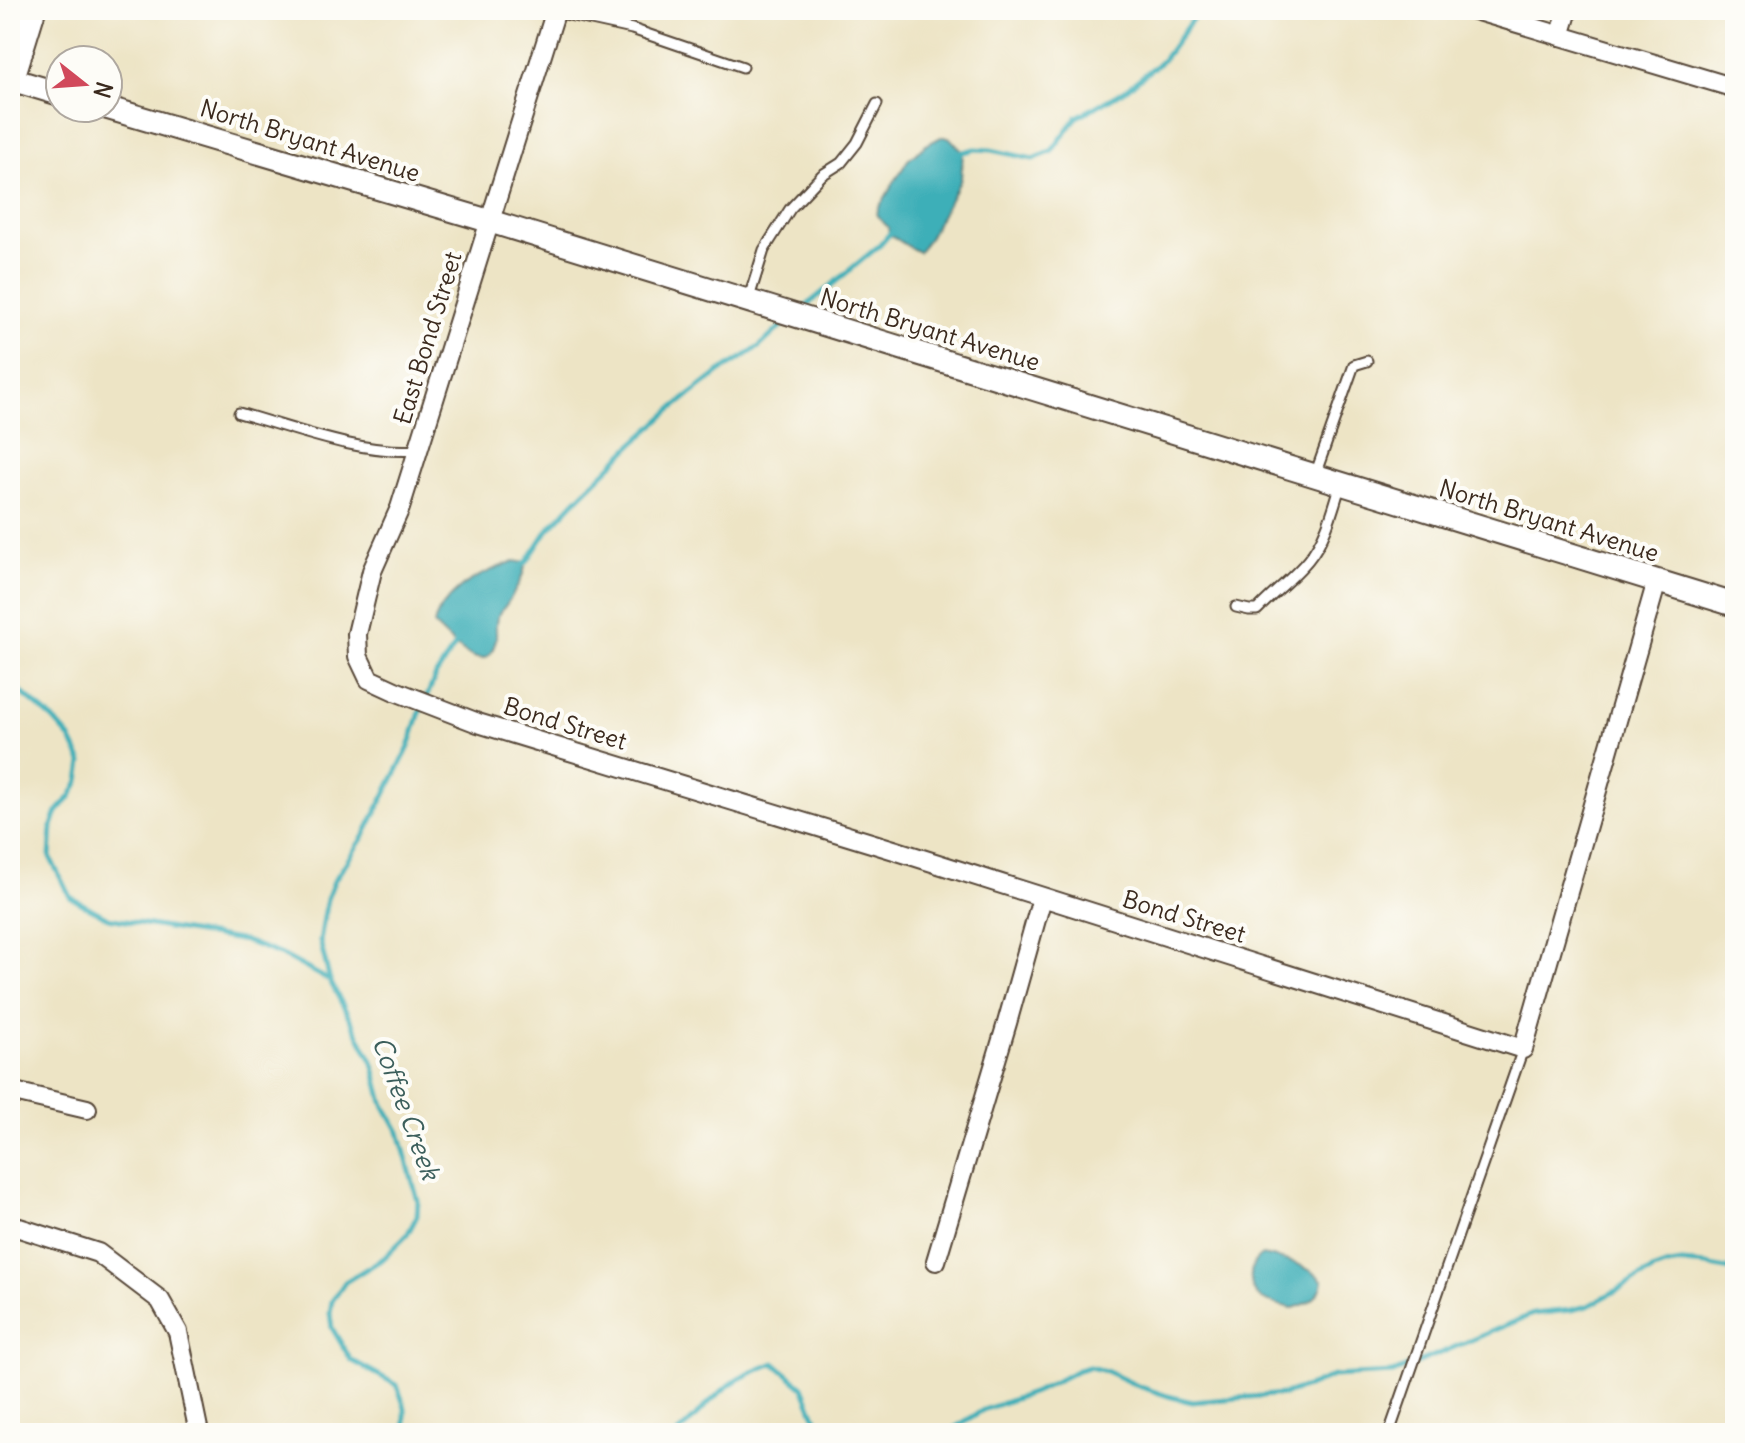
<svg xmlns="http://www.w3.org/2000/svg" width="1745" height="1443" font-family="Delius,sans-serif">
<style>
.water{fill:#3eafb8;stroke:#3c6c6b;stroke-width:2}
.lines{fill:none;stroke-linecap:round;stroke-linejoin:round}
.stream{stroke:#3eafb8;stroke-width:5}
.service-casing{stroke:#564637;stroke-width:13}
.minor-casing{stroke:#564637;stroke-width:22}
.tertiary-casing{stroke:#564637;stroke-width:26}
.service{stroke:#fff;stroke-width:9}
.minor{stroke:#fff;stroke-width:18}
.tertiary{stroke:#fff;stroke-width:22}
.labels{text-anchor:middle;stroke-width:8;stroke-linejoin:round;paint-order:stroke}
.street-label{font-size:24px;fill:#3b2a1e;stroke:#fdfcf7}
.water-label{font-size:26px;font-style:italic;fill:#3c5f5c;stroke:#fdfcf7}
</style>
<rect width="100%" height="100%" fill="#fdfcf7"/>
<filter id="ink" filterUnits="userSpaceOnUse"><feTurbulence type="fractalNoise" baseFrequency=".0125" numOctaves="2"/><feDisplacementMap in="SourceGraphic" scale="16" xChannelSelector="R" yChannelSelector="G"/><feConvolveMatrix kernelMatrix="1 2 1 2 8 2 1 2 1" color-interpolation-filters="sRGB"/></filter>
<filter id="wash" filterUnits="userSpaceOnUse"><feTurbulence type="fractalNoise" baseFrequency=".006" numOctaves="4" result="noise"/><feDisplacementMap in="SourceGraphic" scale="32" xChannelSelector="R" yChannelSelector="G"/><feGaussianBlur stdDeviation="1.8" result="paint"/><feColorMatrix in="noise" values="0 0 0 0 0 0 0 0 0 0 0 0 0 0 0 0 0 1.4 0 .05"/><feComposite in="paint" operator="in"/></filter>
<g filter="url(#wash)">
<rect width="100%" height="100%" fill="#ede4c5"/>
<path class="water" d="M 941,137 L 949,137 L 963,152 L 961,179 L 929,238 L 919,252 C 907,247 899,240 889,234 L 888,227 L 877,216 L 878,209 L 908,160 L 926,145 Z
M 514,561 L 526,563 C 523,578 517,589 508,602 C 505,607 499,613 497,618 C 494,625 498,635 495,643 C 485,681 448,638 434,625 C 436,609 457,588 472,580 C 485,572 500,567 514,561 Z
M 1262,1255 C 1284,1259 1307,1264 1323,1281 C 1321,1298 1307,1304 1293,1308 C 1283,1306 1271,1304 1262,1299 C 1246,1289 1248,1263 1262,1255 Z"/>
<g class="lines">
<path class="stream" d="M 960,155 L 963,152 L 975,149 L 991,150 L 1033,159 L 1051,152 L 1077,117 L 1124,91 L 1163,60 L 1196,14 L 1203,10
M 800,311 L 880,245 L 892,231
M 521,566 L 526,563 L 547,531 L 577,499 L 632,445 L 671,410 L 718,373 L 759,347 L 789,319
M 10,677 L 21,692 L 53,719 L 70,738 L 82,762 L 79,781 L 71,796 L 57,812 L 52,826 L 50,857 L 70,897 L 108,918 L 245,941 L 284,956 L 330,981 L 373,1063 L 383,1103 L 399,1132 L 418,1201 L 417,1216 L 407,1235 L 384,1258 L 345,1282 L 341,1288 L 332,1301 L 330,1313 L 332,1328 L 351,1360 L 397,1385 L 405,1408 L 405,1433
M 330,981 L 320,941 L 327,899 L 334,881 L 365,834 L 409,747 L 420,712 L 436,675 L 457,643
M 678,1433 C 697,1417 712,1396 734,1382 C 745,1374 761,1369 774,1363 L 803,1387 L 822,1433
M 946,1433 L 983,1410 L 1037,1391 L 1078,1370 L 1089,1367 L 1106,1371 L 1138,1386 L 1168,1396 L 1192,1402 L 1284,1394 L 1310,1386 L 1333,1376 L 1393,1373 L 1533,1314 L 1571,1310 L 1588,1306 L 1654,1270 L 1668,1265 L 1682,1263 L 1707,1265 L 1735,1271"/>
</g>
</g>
<g filter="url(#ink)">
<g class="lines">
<defs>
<path id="service" d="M 555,12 L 632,29 L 743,67
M 748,301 L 764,250 L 790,209 L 822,175 L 841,163 L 857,143 L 877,104
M 239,413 C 293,428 362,455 418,450
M 1315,475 L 1354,365 L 1367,361
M 1236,607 L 1249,610 L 1257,610 C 1273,593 1293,578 1308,560 C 1326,538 1333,510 1341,483
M 1389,1433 L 1523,1049"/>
<path id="minor" d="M 556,10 L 400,508 L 372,571 L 357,634 L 358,656 L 369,679 L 395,691 L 478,723 L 894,850 L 1523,1049 L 1657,581
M 1474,10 L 1735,88
M 1560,36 L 1568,10
M 10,1091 L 87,1109
M 10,1225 L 98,1253 L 160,1300 L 178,1332 L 199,1433
M 936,1261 L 1007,1023 L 1042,898"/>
<path id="tertiary" d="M 10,79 L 60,94
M 10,88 L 34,10
M 108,108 L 489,221 L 1735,605"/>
</defs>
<use href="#service" class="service-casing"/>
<use href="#minor" class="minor-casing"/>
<use href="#tertiary" class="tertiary-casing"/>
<use href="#service" class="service"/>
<use href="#minor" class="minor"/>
<use href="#tertiary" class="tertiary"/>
</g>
</g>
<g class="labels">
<g class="street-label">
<text transform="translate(310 141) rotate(17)" y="8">North Bryant Avenue</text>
<text transform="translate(930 330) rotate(17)" y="8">North Bryant Avenue</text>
<text transform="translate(428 338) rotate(-73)" y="8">East Bond Street</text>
<text transform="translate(1549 521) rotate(17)" y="8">North Bryant Avenue</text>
<text transform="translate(565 724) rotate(17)" y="8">Bond Street</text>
<text transform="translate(1184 917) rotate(17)" y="8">Bond Street</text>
</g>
<g class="water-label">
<text transform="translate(406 1108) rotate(70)" y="9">Coffee Creek</text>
</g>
</g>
<rect width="1745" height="1443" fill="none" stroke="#fdfcf7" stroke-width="40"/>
<g transform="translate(84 84) rotate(107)"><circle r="38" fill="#fdfcf7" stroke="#afa8a0" stroke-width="2"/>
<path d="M0-6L14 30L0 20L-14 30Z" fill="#d1495b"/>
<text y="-12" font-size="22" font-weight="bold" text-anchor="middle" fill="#3b2a1e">N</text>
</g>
</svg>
